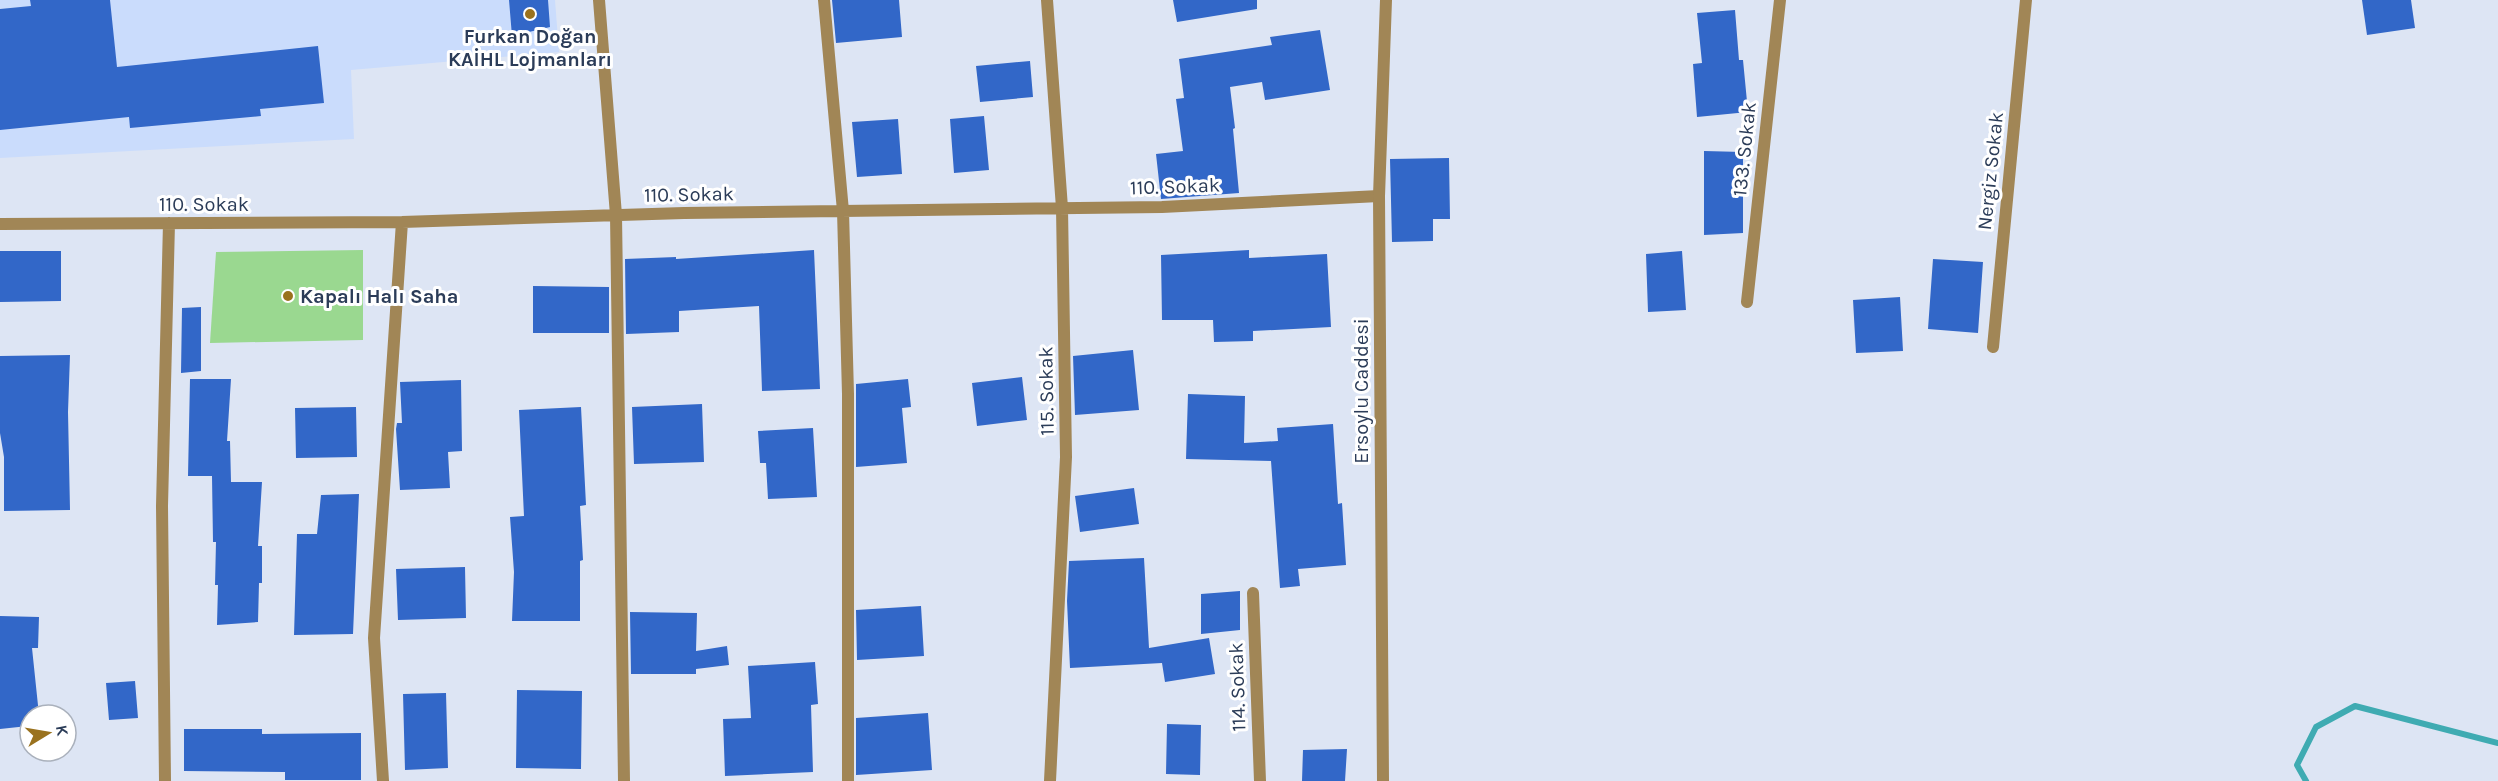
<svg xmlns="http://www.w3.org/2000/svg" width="2498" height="781" font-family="Karla,sans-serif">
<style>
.built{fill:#cadcfc}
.green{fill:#9ad890}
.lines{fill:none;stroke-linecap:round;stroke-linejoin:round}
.stream{stroke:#3fabb2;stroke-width:6}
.building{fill:#3267c8}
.minor{stroke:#a18656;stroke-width:12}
.tertiary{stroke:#a18656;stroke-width:12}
.poi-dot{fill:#9a721e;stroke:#fff;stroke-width:2}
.labels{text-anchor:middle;stroke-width:6;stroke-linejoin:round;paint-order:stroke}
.poi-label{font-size:20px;font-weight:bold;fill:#2b3c58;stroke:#fff}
.street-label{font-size:20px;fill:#2b3c58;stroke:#fff}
</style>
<rect width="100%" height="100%" fill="#dde5f4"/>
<path class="built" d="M 0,0 L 555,0 L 559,52 L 351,70 L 354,139 L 0,158 Z"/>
<path class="green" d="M 363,250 L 363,340 L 210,343 L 216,252 Z"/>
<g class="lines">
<path class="stream" d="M 2306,781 L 2297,765 L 2316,727 L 2355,706 L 2498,743"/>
</g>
<path class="building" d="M 30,0 L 110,0 L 117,67 L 318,46 L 324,103 L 260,109 L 261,116 L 130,128 L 129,117 L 0,130 L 0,9 L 31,6 Z
M 509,0 L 548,0 L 550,27 L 512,36 Z
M 832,0 L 899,0 L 902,37 L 836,43 Z
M 1173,0 L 1257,0 L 1257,9 L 1177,22 Z
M 2362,0 L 2411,0 L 2415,28 L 2367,35 Z
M 1735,10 L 1739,60 L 1743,60 L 1748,112 L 1697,117 L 1693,64 L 1702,63 L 1697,13 Z
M 1320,30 L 1330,90 L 1265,100 L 1262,82 L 1230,87 L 1235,128 L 1233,129 L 1239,193 L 1161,199 L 1156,154 L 1183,151 L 1176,99 L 1184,98 L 1179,59 L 1272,45 L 1270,37 Z
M 1030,61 L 1033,97 L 980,102 L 976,66 Z
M 984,116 L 989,170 L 954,173 L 950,119 Z
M 898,119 L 902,174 L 857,177 L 852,122 Z
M 1704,151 L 1743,152 L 1743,233 L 1704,235 Z
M 1449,158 L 1450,219 L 1433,219 L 1433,241 L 1392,242 L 1390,159 Z
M 814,250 L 820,389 L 762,391 L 759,306 L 679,311 L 679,332 L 626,334 L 625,259 L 676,257 L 676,259 Z
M 1249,250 L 1249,258 L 1327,254 L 1331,327 L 1253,331 L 1253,341 L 1214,342 L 1213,320 L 1162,320 L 1161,255 Z
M 0,251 L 61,251 L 61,301 L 0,302 Z
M 1682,251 L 1686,310 L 1648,312 L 1646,254 Z
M 1933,259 L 1983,262 L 1978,333 L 1928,329 Z
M 533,286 L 609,287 L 609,333 L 533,333 Z
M 1900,297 L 1903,351 L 1856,353 L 1853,300 Z
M 201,307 L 201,371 L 181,373 L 182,308 Z
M 1133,350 L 1139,410 L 1075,415 L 1073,356 Z
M 70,355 L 68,412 L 70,510 L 4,511 L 4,457 L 0,433 L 0,356 Z
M 1022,377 L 1027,420 L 977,426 L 972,383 Z
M 190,379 L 231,379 L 227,441 L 230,441 L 231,482 L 262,482 L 258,546 L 262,546 L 262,583 L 259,583 L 258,622 L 217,625 L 218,585 L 215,585 L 216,542 L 213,542 L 212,476 L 188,476 Z
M 908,379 L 911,407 L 902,408 L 907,463 L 856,467 L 856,384 Z
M 461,380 L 462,451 L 448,452 L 450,488 L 400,490 L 396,429 L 397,423 L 402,423 L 400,382 Z
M 1188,394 L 1245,396 L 1244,443 L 1278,441 L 1277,428 L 1333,424 L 1338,504 L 1342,503 L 1346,565 L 1298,569 L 1300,586 L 1280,588 L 1271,461 L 1186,459 Z
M 702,404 L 704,462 L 634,464 L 632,407 Z
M 356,407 L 357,457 L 296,458 L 295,408 Z
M 581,407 L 586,505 L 580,506 L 583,560 L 580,561 L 580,621 L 512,621 L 514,572 L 510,517 L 524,516 L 519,410 Z
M 813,428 L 817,497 L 768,499 L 766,463 L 760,463 L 758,431 Z
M 1134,488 L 1139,524 L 1080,532 L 1075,496 Z
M 359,494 L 353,634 L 294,635 L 297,534 L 317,534 L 321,495 Z
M 1144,558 L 1149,648 L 1209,638 L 1215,674 L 1165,682 L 1162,663 L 1070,668 L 1067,601 L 1069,561 Z
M 465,567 L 466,618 L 398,620 L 396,569 Z
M 1240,591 L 1240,630 L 1201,634 L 1201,594 Z
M 921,606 L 924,656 L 857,660 L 856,610 Z
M 630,612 L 697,613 L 696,651 L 727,646 L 729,665 L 696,669 L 696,674 L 631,674 Z
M 0,616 L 39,617 L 38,648 L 32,648 L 39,715 L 30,715 L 28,726 L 0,729 Z
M 815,662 L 818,704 L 811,705 L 813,772 L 725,776 L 723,719 L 751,718 L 748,666 Z
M 135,681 L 138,718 L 109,720 L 106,683 Z
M 517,690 L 582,691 L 581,769 L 516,768 Z
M 446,693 L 448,768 L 405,770 L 403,694 Z
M 928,713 L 932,770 L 856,775 L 856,718 Z
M 1167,724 L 1201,725 L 1200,775 L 1166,774 Z
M 184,729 L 262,729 L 262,734 L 361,733 L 361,780 L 285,780 L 285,772 L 184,771 Z
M 1347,749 L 1345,781 L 1302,781 L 1303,750 Z"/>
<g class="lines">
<path class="minor" d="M 599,0 L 616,215 L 624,781
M 824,0 L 843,211 L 848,394 L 848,781
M 1047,0 L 1062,208 L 1066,457 L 1050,781
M 0,224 L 402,222 L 684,213 L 1162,207 L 1379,196
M 1747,302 L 1780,0
M 1993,347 L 2026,0
M 1253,593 L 1260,781
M 165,781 L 162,506 L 169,223
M 383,781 L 374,638 L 402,222"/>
<path class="tertiary" d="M 1383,781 L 1379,196 L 1386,0"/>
</g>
<g class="poi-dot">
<circle cx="530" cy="14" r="6"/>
<circle cx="288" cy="296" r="6"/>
</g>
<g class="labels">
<g class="poi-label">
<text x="530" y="43">Furkan Doğan<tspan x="530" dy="23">KAİHL Lojmanları</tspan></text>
<text x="300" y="303" text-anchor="start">Kapalı Halı Saha</text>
</g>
<g class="street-label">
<text transform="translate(1744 149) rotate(-84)" y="7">133. Sokak</text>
<text transform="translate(1990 171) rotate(-84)" y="7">Nergiz Sokak</text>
<text transform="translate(1175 186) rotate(-2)" y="7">110. Sokak</text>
<text transform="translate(689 194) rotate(-1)" y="7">110. Sokak</text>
<text x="204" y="211">110. Sokak</text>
<text transform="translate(1046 391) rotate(-91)" y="7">115. Sokak</text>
<text transform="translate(1361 391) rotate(-90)" y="7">Ersoylu Caddesi</text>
<text transform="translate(1237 687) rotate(-92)" y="7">114. Sokak</text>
</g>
</g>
<g transform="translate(48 733) rotate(79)"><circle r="28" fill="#ffffff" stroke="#aab1bc" stroke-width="1.5"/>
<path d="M0-4.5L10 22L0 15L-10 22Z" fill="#9a721e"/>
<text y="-9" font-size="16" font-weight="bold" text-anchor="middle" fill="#2b3c58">K</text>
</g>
</svg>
